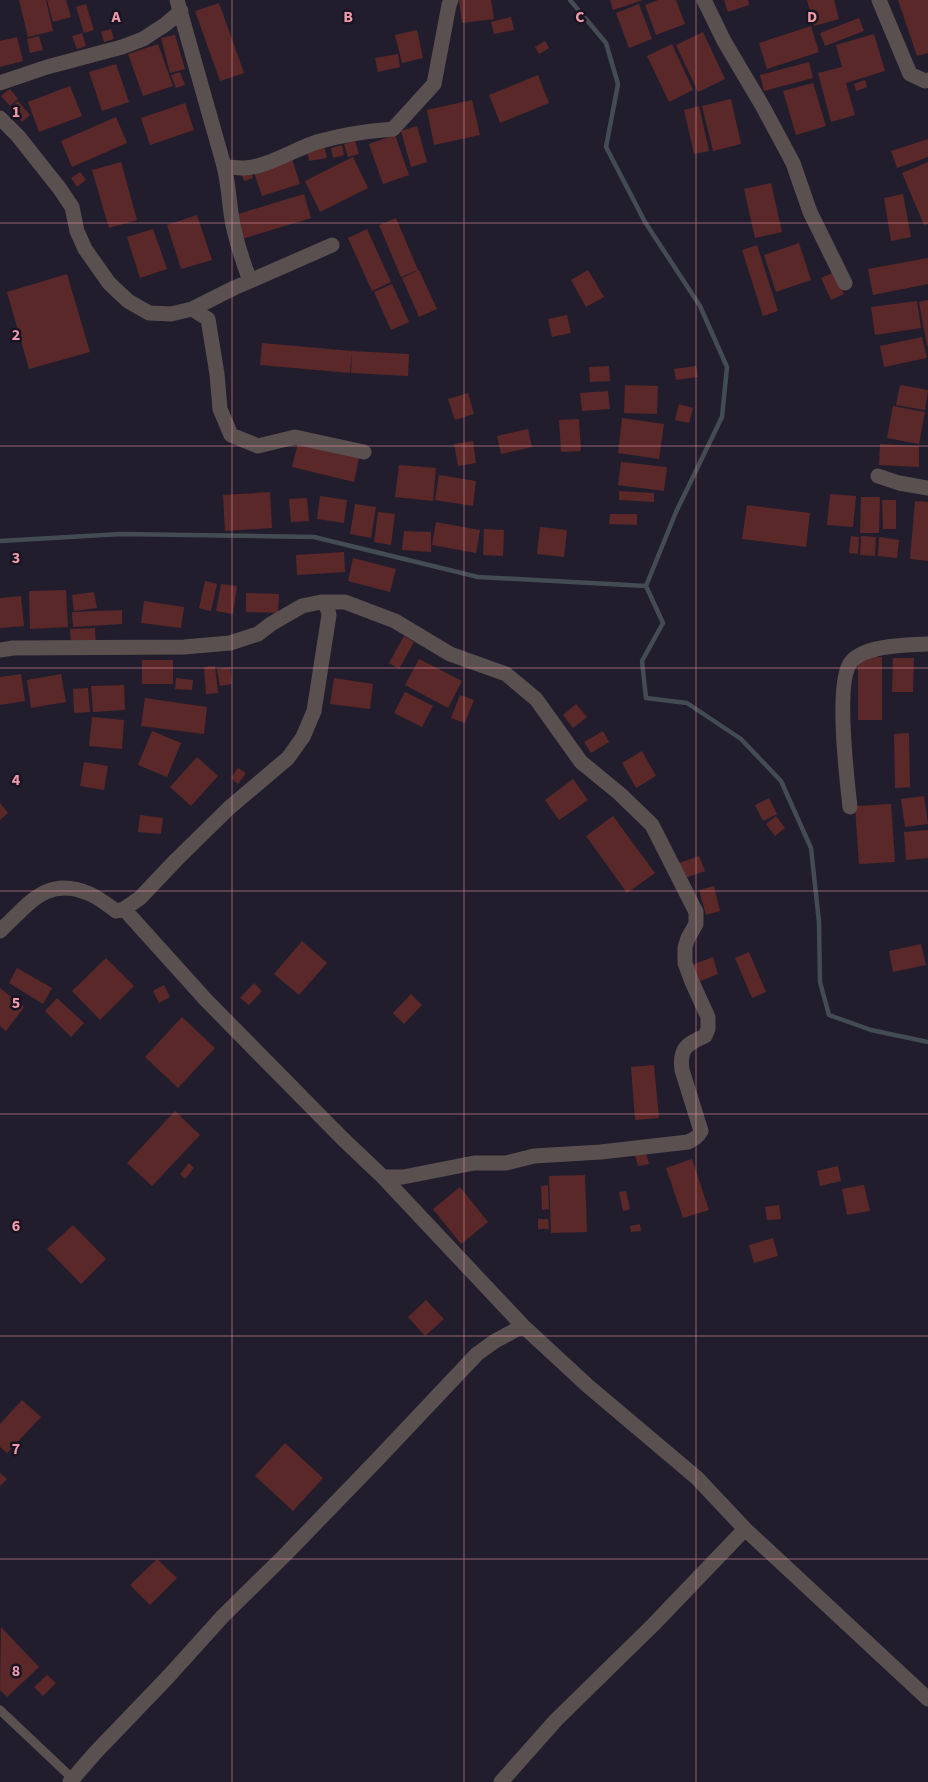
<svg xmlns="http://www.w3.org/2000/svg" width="928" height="1782" font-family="'Source Sans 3',sans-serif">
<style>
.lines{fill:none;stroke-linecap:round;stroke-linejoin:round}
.stream{stroke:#444c53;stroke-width:4.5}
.building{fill:#5a2828}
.lane{stroke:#5b5050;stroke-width:9}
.street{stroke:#5b5050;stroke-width:15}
.grid{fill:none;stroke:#f39aa9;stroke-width:1;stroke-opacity:0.55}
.grid-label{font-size:16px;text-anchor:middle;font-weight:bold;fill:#f39aa9;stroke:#191423;stroke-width:5;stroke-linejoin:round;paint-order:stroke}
</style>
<rect width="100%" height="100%" fill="#221d2d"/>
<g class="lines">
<path class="stream" d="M 570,0 L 606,43 L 618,84 L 606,147 L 645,222 L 700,306 L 727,367 L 722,417 L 676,512 L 646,586 L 663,623 L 642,661 L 646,698 L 687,703 L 741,739 L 781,781 L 811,848 L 819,922 L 820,982 L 829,1015 L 871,1030 L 928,1042
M 0,541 L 121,534 L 314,537 L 478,577 L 646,586"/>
</g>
<path class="building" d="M 19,0 L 46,0 L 53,31 L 28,37 Z
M 47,0 L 66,0 L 71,17 L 53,22 Z
M 459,0 L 491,0 L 494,19 L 462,23 Z
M 610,0 L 643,0 L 613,10 Z
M 658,0 L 676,0 L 685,24 L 656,35 L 645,5 Z
M 724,0 L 748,0 L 749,5 L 728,12 Z
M 807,0 L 834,0 L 839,19 L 814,26 Z
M 898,0 L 928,0 L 928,53 L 917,56 Z
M 219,3 L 244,73 L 220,81 L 195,11 Z
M 86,4 L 94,30 L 84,33 L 76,7 Z
M 639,4 L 652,39 L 629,48 L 616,13 Z
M 511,17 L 514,30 L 494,34 L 491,22 Z
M 859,18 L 864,31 L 825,46 L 820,33 Z
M 811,26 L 819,52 L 767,69 L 759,43 Z
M 111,29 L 114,39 L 104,42 L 101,32 Z
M 417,30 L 423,58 L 402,63 L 395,35 Z
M 703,32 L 725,79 L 698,92 L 676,45 Z
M 82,33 L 86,46 L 77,49 L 72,36 Z
M 874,34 L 885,71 L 846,83 L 855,115 L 831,122 L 818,73 L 842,67 L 836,45 Z
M 175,35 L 185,69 L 170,73 L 161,38 Z
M 39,36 L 43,50 L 30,53 L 27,39 Z
M 17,37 L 23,61 L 0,67 L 0,41 Z
M 545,41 L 549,48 L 539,54 L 535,47 Z
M 158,44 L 173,86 L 143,96 L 128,54 Z
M 672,44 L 693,90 L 669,102 L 647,56 Z
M 398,54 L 400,67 L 378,72 L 375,58 Z
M 809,62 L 813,78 L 764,91 L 760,75 Z
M 116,64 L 129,102 L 102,111 L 89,72 Z
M 180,72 L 185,85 L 176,88 L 171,75 Z
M 538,75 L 549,103 L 500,123 L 489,95 Z
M 865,80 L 867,87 L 856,91 L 854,84 Z
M 813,83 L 826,126 L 796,135 L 783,91 Z
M 70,86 L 82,116 L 39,132 L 28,102 Z
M 10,89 L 18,99 L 10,106 L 1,96 Z
M 731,99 L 741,144 L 713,151 L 702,106 Z
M 472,100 L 480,135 L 434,145 L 427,110 Z
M 18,101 L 30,115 L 22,122 L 10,108 Z
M 185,103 L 194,130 L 150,145 L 141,118 Z
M 699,106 L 709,151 L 694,154 L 684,110 Z
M 116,117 L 127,143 L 72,167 L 61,141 Z
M 417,126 L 427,162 L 411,167 L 401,131 Z
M 395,135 L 409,175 L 383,184 L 369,144 Z
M 928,139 L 928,157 L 897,168 L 891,151 Z
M 355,141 L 359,154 L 348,157 L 344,144 Z
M 324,145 L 327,158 L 309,161 L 307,149 Z
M 342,145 L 344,155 L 333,158 L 331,148 Z
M 353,157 L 368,188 L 320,212 L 305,181 Z
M 292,159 L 300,184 L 262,196 L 254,172 Z
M 121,162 L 137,220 L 109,228 L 92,170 Z
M 928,162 L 928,224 L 924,225 L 902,173 Z
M 251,170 L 253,178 L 244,181 L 241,173 Z
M 80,172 L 86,180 L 77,187 L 71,178 Z
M 771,183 L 782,232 L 755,238 L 744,189 Z
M 304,194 L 311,218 L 242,239 L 235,215 Z
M 903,194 L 911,237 L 891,241 L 884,198 Z
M 197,215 L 212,260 L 181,269 L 167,225 Z
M 396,218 L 418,270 L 401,277 L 379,225 Z
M 153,229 L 167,269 L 140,278 L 127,237 Z
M 367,229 L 391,282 L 372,291 L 348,238 Z
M 799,243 L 811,280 L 776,292 L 764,255 Z
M 757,245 L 778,311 L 763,316 L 742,250 Z
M 928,258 L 928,284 L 873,295 L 868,269 Z
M 419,270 L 437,309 L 419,317 L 402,278 Z
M 588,270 L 604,297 L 586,307 L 571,280 Z
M 834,272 L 844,294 L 831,300 L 821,278 Z
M 67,274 L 90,352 L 29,369 L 7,292 Z
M 392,284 L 409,322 L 391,330 L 374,292 Z
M 928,300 L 928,346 L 927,346 L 919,302 Z
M 917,301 L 921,328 L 875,335 L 871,307 Z
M 567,315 L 571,333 L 552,337 L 548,319 Z
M 922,337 L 927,358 L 884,367 L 880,346 Z
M 262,343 L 352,351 L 350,373 L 260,365 Z
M 352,351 L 409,354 L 408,376 L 351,373 Z
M 609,366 L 610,381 L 590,382 L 589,367 Z
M 696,366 L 698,377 L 676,380 L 674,369 Z
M 625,385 L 658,386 L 657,414 L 624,413 Z
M 900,385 L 928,390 L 925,410 L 896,405 Z
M 608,391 L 610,409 L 582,411 L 580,393 Z
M 468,393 L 474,414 L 455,420 L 448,399 Z
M 679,404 L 693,408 L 689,423 L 675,420 Z
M 893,406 L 925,412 L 919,444 L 887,438 Z
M 622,418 L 664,424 L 659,459 L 618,453 Z
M 579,419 L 581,451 L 561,452 L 559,420 Z
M 528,429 L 532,447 L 501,454 L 497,436 Z
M 473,441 L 476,463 L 458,466 L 454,444 Z
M 298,443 L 359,458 L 354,482 L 292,467 Z
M 880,444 L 919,446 L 919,467 L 879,465 Z
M 621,462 L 667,467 L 664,491 L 618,485 Z
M 399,465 L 436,468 L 433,501 L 395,497 Z
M 439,475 L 476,481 L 473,506 L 435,500 Z
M 619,491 L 654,493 L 654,502 L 619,500 Z
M 270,492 L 272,528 L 225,531 L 223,495 Z
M 830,494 L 856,496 L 853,527 L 827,525 Z
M 320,496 L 347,500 L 344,523 L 317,519 Z
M 861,497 L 880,497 L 879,533 L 860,533 Z
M 307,498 L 309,521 L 291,522 L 289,499 Z
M 882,500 L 896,500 L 896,529 L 883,529 Z
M 915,501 L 928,502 L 928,561 L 910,559 Z
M 355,504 L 376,507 L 371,538 L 350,534 Z
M 747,505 L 810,513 L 806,547 L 742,539 Z
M 378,512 L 395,514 L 391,545 L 374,542 Z
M 610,514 L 637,514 L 637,525 L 609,524 Z
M 436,522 L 480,530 L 476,553 L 432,545 Z
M 540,527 L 567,530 L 564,557 L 537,554 Z
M 484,529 L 504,530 L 503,556 L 483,555 Z
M 404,531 L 431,532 L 431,552 L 402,550 Z
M 851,536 L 859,537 L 858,554 L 849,553 Z
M 861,536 L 876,537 L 875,556 L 860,555 Z
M 879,537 L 899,540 L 897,558 L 878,556 Z
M 344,552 L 345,572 L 297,575 L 296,555 Z
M 353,558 L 396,569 L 390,592 L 348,581 Z
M 205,581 L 217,584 L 211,611 L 199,608 Z
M 221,584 L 237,586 L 233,614 L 216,611 Z
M 66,590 L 68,627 L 30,629 L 29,591 Z
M 94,592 L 97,608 L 74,611 L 72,595 Z
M 246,593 L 279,594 L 278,613 L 246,612 Z
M 21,596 L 24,626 L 0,628 L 0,598 Z
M 144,601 L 184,607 L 181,628 L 141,623 Z
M 122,610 L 122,624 L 73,627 L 72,612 Z
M 95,628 L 96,646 L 71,647 L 70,629 Z
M 404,636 L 414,642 L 399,669 L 389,663 Z
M 858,657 L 882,657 L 882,720 L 858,720 Z
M 893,658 L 914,658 L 913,692 L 892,692 Z
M 419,659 L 462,681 L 448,708 L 405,685 Z
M 142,660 L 173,660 L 173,684 L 142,684 Z
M 215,666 L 218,693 L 206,694 L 204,667 Z
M 230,667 L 232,684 L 220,686 L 217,669 Z
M 21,674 L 25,701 L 0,705 L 0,677 Z
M 61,674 L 66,702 L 31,708 L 27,680 Z
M 176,678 L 193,680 L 192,690 L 175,689 Z
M 334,678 L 373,684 L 370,709 L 330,704 Z
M 124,685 L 125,710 L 93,712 L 91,686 Z
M 88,688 L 90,712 L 74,713 L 73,689 Z
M 405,692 L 433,706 L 422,727 L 394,713 Z
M 460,695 L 474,700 L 465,723 L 451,718 Z
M 145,698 L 207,707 L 204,734 L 141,726 Z
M 576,704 L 587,717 L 573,728 L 563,715 Z
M 92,717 L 124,720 L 122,749 L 89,746 Z
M 152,731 L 181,743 L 167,777 L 138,765 Z
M 603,731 L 609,742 L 591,753 L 584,742 Z
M 909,733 L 910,787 L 895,788 L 894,734 Z
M 642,751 L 656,776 L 636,788 L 622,763 Z
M 197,757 L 218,776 L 191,806 L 170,787 Z
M 84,762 L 108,766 L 104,790 L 80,786 Z
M 238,768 L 246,773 L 238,784 L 231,778 Z
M 573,779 L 588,800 L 559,820 L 545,800 Z
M 924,796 L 928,824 L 905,827 L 901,799 Z
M 769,798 L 777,814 L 763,821 L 755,805 Z
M 0,803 L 8,813 L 0,820 Z
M 891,804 L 895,862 L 859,864 L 855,806 Z
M 140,815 L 163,818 L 161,834 L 138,832 Z
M 613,816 L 655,873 L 627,893 L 586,836 Z
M 776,816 L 785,828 L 775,836 L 766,824 Z
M 928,830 L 928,858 L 906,860 L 904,832 Z
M 699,856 L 705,871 L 685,878 L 679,863 Z
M 714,886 L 720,911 L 706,915 L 699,890 Z
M 302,941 L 327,963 L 299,995 L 274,974 Z
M 921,944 L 926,965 L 893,972 L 889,951 Z
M 749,952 L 766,992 L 752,998 L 735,958 Z
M 713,957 L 718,974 L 698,982 L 692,965 Z
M 106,958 L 134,986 L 100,1020 L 72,991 Z
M 17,968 L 52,988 L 43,1004 L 9,983 Z
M 254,983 L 262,991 L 249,1005 L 240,998 Z
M 164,985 L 170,997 L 159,1003 L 153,991 Z
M 0,988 L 24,1007 L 6,1031 L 0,1026 Z
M 411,994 L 422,1005 L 404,1024 L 393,1013 Z
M 57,998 L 84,1023 L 71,1037 L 45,1011 Z
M 182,1017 L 215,1048 L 178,1088 L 145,1057 Z
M 654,1065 L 659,1118 L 635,1120 L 631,1067 Z
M 175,1111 L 200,1135 L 152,1186 L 127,1163 Z
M 646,1153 L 649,1164 L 638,1166 L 635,1155 Z
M 692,1159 L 709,1210 L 683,1218 L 666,1168 Z
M 189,1163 L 194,1168 L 185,1179 L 180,1174 Z
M 838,1166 L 841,1181 L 820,1186 L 817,1171 Z
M 585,1175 L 587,1232 L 551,1233 L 549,1176 Z
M 548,1185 L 549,1209 L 542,1210 L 541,1186 Z
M 864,1185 L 870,1211 L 847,1215 L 842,1189 Z
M 460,1187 L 488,1222 L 461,1244 L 433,1209 Z
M 626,1191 L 630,1209 L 623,1211 L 619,1192 Z
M 779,1205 L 781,1219 L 767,1220 L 765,1207 Z
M 538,1219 L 548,1219 L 549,1229 L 538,1229 Z
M 640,1224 L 641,1231 L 631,1232 L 630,1226 Z
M 73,1225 L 106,1259 L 81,1284 L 47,1249 Z
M 773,1238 L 778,1256 L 754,1263 L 749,1245 Z
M 426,1300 L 444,1319 L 425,1336 L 408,1317 Z
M 22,1400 L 41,1417 L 7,1453 L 0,1447 L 0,1424 Z
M 285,1443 L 323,1478 L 293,1511 L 255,1476 Z
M 0,1473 L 7,1479 L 0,1486 Z
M 157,1559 L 177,1578 L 150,1605 L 130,1585 Z
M 1,1627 L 39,1667 L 7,1697 L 0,1690 Z
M 47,1675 L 56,1683 L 43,1696 L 34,1687 Z"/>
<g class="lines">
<path class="lane" d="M 0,1710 L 73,1779"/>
<path class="street" d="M 177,0 L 224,166 C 229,186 229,205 233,225 C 237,244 243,262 250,281
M 704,0 L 724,41 L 763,107 L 793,163 L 810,212 L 845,283
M 879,0 L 910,74 L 925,81 L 928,80
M 0,83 L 47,67 L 122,47 L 143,39 L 166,24 L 181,11
M 0,118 L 18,136 L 60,189 L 72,207 L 77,231 L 85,249 L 109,283 L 128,301 L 149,313 L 171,314 L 192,309 L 234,288 L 332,245
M 224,166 C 231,167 237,168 244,168 C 265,168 295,149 317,142 C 341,135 368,131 393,129 L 434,84 L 449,5 L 451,0
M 192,309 L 208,319 L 217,374 L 220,409 L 231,435 L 258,446 L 295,437 L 364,452
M 878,476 L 899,483 L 928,488
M 321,602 L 345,602 L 395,621 L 450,654 L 506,674 L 536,699 L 581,762 L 620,794 L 652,825 L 696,912 L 696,924 L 688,938 L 685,947 L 685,963 L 692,982 L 708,1017 L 708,1029 L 705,1036 C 687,1044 679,1048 682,1070 L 701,1131 C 698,1137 694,1139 688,1142 L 601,1152 L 534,1156 L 506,1163 L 474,1163 L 403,1177 L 383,1177
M 0,650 L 13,648 L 184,647 L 230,643 L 258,634 L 271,624 L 302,606 L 321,602 C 327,605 328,609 329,615 L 314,711 L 303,737 L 288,758 L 229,808 L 176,860 L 140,898 L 124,909
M 850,807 C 847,780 835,681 851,662 C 865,645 907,645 928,644
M 0,931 C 29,904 47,875 90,894 C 99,898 108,905 116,911 L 124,909 L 206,1000 L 343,1139 L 383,1177 L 523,1326 L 588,1386 L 697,1478 L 745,1529 L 928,1699
M 70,1782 L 95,1753 L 167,1678 L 223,1616 L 283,1557 L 375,1462 L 477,1354 L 495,1341 L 523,1326
M 501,1782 L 556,1720 L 654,1624 L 745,1529"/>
</g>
<path class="grid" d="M 232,0 L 232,1782M 464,0 L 464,1782M 696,0 L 696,1782M 0,223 L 928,223M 0,446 L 928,446M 0,668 L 928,668M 0,891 L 928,891M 0,1114 L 928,1114M 0,1336 L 928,1336M 0,1559 L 928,1559"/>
<g class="grid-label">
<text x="116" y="22">A</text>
<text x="348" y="22">B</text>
<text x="580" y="22">C</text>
<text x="812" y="22">D</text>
<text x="16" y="117">1</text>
<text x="16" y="340">2</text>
<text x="16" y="563">3</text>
<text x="16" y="785">4</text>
<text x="16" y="1008">5</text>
<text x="16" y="1231">6</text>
<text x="16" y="1454">7</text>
<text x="16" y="1676">8</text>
</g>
</svg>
